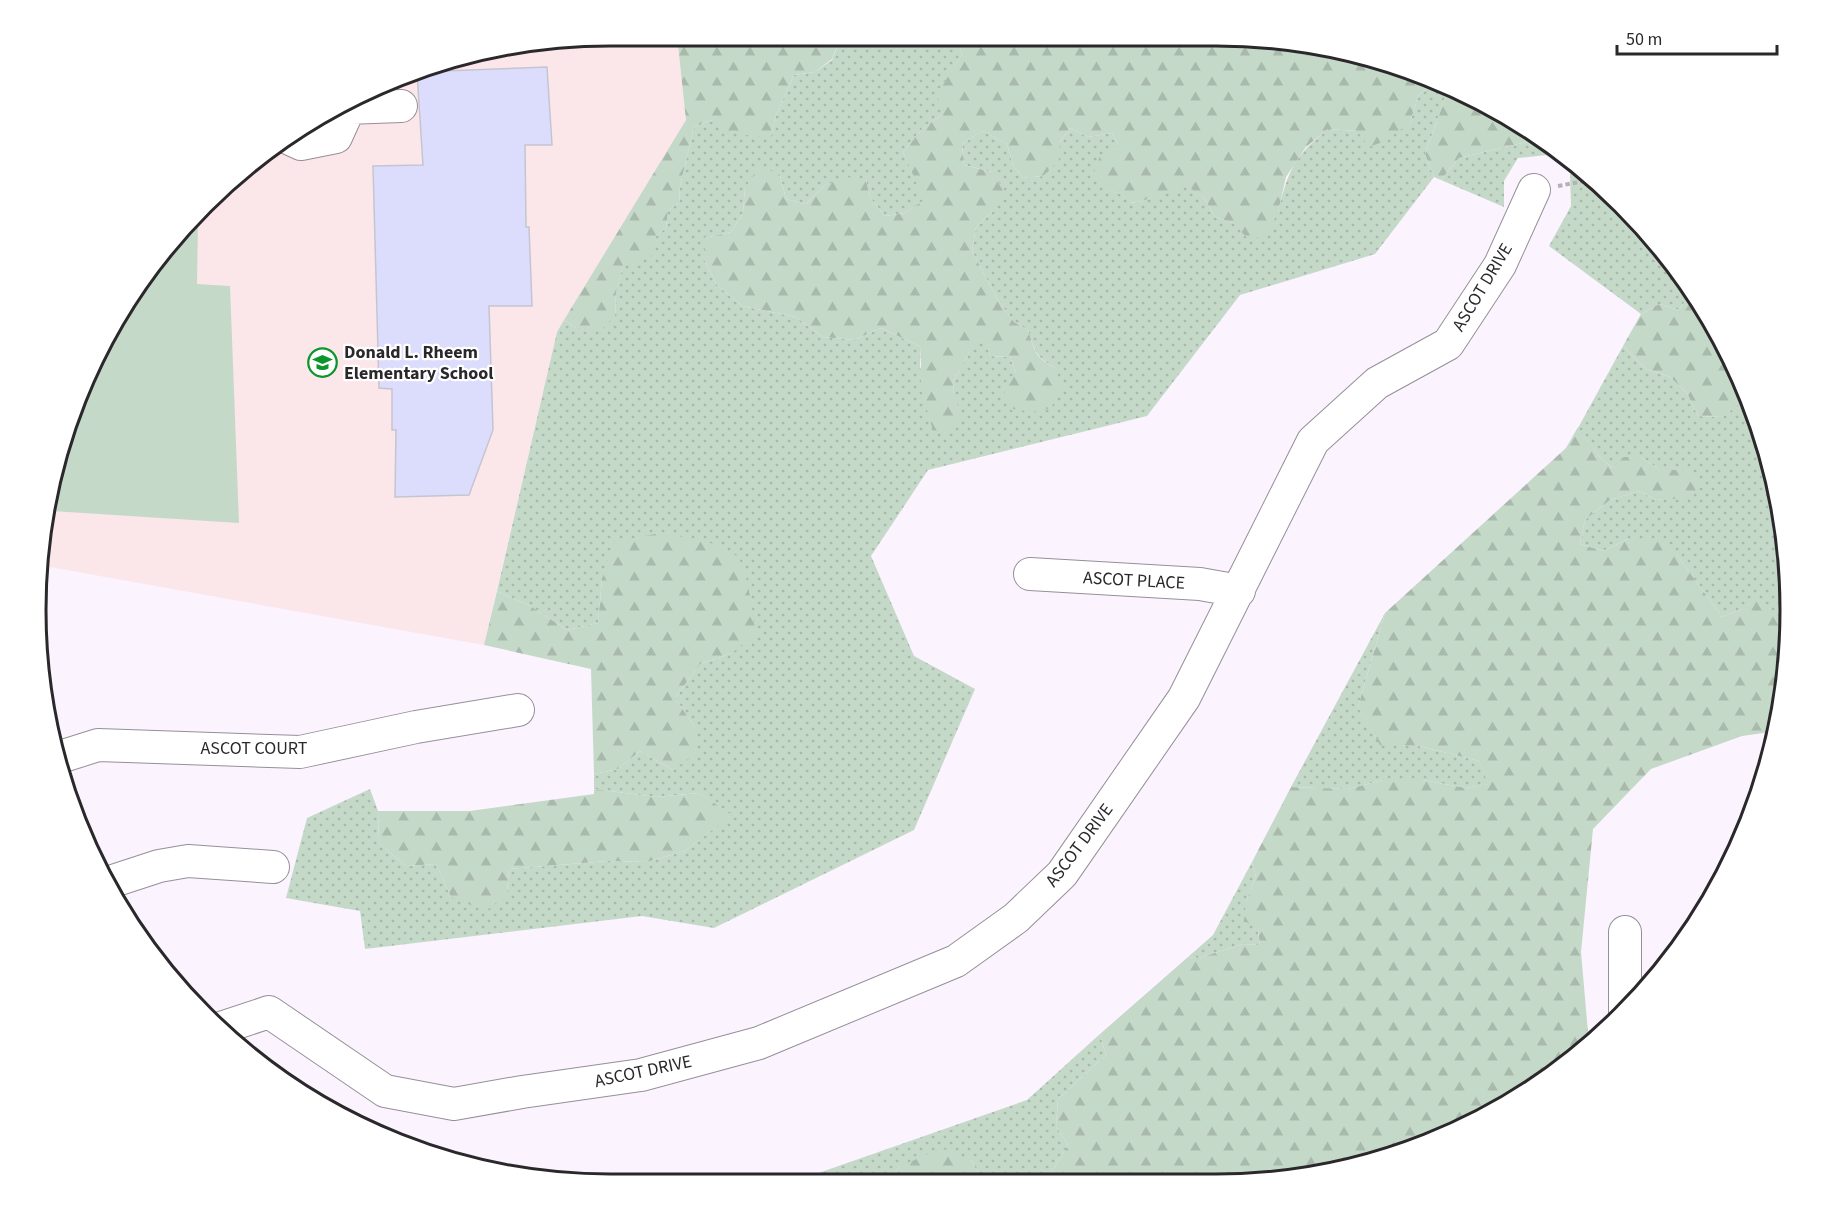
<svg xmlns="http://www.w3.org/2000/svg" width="1827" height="1220" font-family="'Source Sans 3',sans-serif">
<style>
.education{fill:#fbe6ea}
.grass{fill:url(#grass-dots)}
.forest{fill:url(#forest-firs)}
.pitch{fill:#c5d9c8}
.building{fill:#dcddfd;stroke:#c5c5d0;stroke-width:1.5}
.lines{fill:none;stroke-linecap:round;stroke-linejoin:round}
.minor-casing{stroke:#968f99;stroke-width:34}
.path{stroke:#b6b0b8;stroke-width:4;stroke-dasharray:4.5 3;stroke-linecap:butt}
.minor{stroke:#fff;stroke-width:32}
.labels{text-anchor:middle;stroke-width:4.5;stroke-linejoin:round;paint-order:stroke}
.street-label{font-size:18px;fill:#2b282c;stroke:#fff}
.poi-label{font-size:18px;font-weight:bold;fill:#2b282c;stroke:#fff;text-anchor:start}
.rim{fill:none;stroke:#2b282c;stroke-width:3}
</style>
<defs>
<pattern id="grass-dots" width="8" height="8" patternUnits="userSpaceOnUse" patternTransform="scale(1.5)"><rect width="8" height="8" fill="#c5d9c8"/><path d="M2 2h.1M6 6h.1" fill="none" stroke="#a9baac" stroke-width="1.8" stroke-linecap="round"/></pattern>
<pattern id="forest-firs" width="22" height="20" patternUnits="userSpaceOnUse" patternTransform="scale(1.5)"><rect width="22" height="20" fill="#c5d9c8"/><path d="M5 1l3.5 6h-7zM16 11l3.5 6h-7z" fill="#a9baac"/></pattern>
</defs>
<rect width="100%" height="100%" fill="#fbf3fd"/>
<path class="education" d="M 610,36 L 677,36 L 686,120 L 557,332 L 484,645 L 39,565 L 80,391 L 155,260 L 291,133 L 426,66 Z"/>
<path class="grass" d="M 841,36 L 956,36 L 962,54 L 951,72 L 942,115 L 923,128 L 903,152 L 925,200 L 905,213 L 885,216 L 871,199 L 866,181 L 825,185 L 806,204 L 786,199 L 780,175 L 745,188 L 743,213 L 731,232 L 704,238 L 704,259 L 717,285 L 742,306 L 796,317 L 823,337 L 854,340 L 881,328 L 921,347 L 920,366 L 934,433 L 954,396 L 953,382 L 967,357 L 973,341 L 986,339 L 990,356 L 1010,357 L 1016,373 L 1056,368 C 1035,357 1035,351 1028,330 L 1014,322 L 998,300 L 972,251 L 976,227 L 993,211 L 992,172 L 964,165 L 962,144 L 983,131 L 1007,144 L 1013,165 L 1023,178 L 1043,176 L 1060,142 L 1070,128 L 1088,137 L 1112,133 L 1119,146 L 1105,189 L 1121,194 L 1131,203 L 1142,201 L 1187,185 L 1204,198 L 1215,217 L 1233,223 L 1278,212 C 1288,171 1294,156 1328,129 L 1357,131 L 1410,123 L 1418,96 L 1433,82 L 1440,85 L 1447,93 L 1425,154 L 1434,177 L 1375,254 L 1240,295 L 1147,416 L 928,470 L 871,556 L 914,656 L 975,689 L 914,830 L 714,928 L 642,916 L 365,949 L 360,911 L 286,898 L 307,818 L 370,789 L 378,811 L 379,843 L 406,866 L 436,864 L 451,897 L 507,894 L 509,869 L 608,861 L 647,862 L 685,851 L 731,815 L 699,793 L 656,797 L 594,789 L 594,774 L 618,769 L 640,751 L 673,770 L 695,727 L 675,698 L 700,664 L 732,653 L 602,579 L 598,623 L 567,630 L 532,607 L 497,591 L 557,332 L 564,320 L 576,328 L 615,316 L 616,292 L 624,262 L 666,228 L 668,210 L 679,203 L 680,186 L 694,127 L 712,120 L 771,136 L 776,115 L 794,75 L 815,72 L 832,60 Z
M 1526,142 L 1547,155 L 1518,158 L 1504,181 L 1504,207 L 1441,180 L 1459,158 Z
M 1566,163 L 1623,204 L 1693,290 L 1679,310 L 1659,304 L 1641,314 L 1549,246 L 1571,206 L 1570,173 L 1562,166 Z
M 1623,346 L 1646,369 L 1670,377 L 1687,393 L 1698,416 L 1722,417 L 1740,403 L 1750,401 L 1780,498 L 1790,615 L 1777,616 L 1742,609 L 1722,617 L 1677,555 L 1628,539 L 1603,551 L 1580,544 L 1585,520 L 1610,500 L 1639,491 L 1656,500 L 1673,498 L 1660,470 L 1641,457 L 1612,468 L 1599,456 L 1578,428 Z
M 1385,613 L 1358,707 L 1380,744 L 1419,746 L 1479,761 L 1489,784 L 1466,788 L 1423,780 L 1383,780 L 1348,789 L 1291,787 Z
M 1252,862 L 1256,877 L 1246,901 L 1258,930 L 1260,945 L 1243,944 L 1199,958 L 1188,957 L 1213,935 Z
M 1100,1034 L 1106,1055 L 1058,1099 L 1056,1126 L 1068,1145 L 1044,1184 L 984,1184 L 971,1160 L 899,1167 L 888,1184 L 813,1184 L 810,1176 L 1027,1100 Z"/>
<path class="forest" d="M 677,36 L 841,36 L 832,59 L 815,72 L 794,75 L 776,115 L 771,136 L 753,136 L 726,132 L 712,120 L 694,127 L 680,186 L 679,203 L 668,210 L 666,228 L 656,236 L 653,255 L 633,263 L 624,263 L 616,292 L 615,316 L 602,329 L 576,328 L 564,320 L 686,120 Z
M 956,36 L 1217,36 L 1329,47 L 1433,82 L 1418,96 L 1410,123 L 1385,141 L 1369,147 L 1357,131 L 1328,129 L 1306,147 L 1286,177 L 1278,212 L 1267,235 L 1249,240 L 1233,223 L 1215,217 L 1204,198 L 1187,186 L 1142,201 L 1130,203 L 1121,194 L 1104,189 L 1093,175 L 1100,156 L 1119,146 L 1112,133 L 1088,137 L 1070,128 L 1060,142 L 1059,160 L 1043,176 L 1023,178 L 1013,165 L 1007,144 L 983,131 L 962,144 L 964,165 L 992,172 L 1004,190 L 993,211 L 976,227 L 972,251 L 998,300 L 1014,322 L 1028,330 C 1035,351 1034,357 1056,368 L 1061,389 L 1051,408 L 1033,412 L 1013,409 L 1003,395 L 1016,373 L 1010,357 L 990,356 L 986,340 L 974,341 L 967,357 L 953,382 L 954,396 L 962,415 L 951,430 L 934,434 L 921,390 L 921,347 L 881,328 L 854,340 L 823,337 L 796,317 L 742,306 L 717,285 L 704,259 L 704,238 L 731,232 L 743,213 L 745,188 L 760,165 L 780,175 L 786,199 L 806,204 L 825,185 L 847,177 L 866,181 L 871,199 L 885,216 L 905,213 L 924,200 L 903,152 L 923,128 L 942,115 L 937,93 L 962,54 Z
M 1440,85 L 1471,95 L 1566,163 L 1562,166 L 1526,142 L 1459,158 L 1441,180 L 1434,177 L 1425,154 L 1447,93 Z
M 1693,290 L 1747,390 L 1750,401 L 1740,404 L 1722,417 L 1698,416 L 1687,393 L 1670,377 L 1646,369 L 1623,346 L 1641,314 L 1659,304 L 1679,310 Z
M 1578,427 L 1599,456 L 1612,468 L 1624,457 L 1641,457 L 1660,470 L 1685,470 L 1703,484 L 1691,498 L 1656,500 L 1639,491 L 1610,500 L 1585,520 L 1580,544 L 1603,551 L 1628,539 L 1659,541 L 1677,555 L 1722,617 L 1742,609 L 1753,598 L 1777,616 L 1790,615 L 1780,722 L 1777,731 L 1742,736 L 1651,769 L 1593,829 L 1581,952 L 1589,1044 L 1536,1087 L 1437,1140 L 1329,1173 L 1217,1184 L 1044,1184 L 1068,1145 L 1056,1126 L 1058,1099 L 1106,1055 L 1100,1034 L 1188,957 L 1199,958 L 1243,944 L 1260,945 L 1258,930 L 1244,920 L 1246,901 L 1256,877 L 1252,862 L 1291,787 L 1348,789 L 1383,780 L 1423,780 L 1466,788 L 1488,784 L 1479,761 L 1419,746 L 1380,745 L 1358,707 L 1385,613 L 1566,448 Z
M 660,533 C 681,537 726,541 739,559 C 748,572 753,616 756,633 L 732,653 L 700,664 L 675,698 L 695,727 L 695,754 L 673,770 L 640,751 L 618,769 L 594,774 L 591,669 L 484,645 L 497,591 L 532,607 L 567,630 L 598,623 L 602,579 L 614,542 Z
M 594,789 L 656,797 L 699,793 L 732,815 L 685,851 L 647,862 L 608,861 L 509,869 L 507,894 L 486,911 L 451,897 L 436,864 L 406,866 L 379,843 L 378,811 L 470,811 L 594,794 Z
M 941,1148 L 971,1160 L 984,1184 L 888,1184 L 899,1167 Z"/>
<path class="pitch" d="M 198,220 L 197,284 L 230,286 L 239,523 L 52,511 L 80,391 L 155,260 Z"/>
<path class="building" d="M 547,67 L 552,145 L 525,145 L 526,227 L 529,227 L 532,306 L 489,306 L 493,430 L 469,495 L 395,497 L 396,430 L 392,430 L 392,389 L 379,388 L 373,166 L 423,165 L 417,72 Z"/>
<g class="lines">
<defs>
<path id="minor" d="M 346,108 L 401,106
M 286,137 L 301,144 L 336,137 L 346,115 L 346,106
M 1030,574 L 1200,584 L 1239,591
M 60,757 L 98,745 L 300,752 L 416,727 L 518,710
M 107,883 L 159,866 L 188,861 L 273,867
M 1625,932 L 1625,1014
M 221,1028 L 269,1012 L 385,1091 L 454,1104 L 522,1092 L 641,1075 L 759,1043 L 956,961 L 1016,918 L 1062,874 L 1184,698 L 1313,441 L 1377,383 L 1448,344 L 1500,265 L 1534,190"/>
</defs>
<use href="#minor" class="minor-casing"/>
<path class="path" d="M 1558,186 L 1590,180"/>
<use href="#minor" class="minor"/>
</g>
<defs>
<symbol id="school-ring" viewBox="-11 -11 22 22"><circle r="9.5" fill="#fff" stroke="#0a962b" stroke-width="1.5"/><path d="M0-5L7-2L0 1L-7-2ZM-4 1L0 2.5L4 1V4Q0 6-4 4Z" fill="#0a962b"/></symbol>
</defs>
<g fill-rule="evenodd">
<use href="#school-ring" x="306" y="346" width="33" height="33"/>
</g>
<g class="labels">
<g class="street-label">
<text transform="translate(1482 287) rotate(-59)" y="6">ASCOT DRIVE</text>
<text transform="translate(1134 580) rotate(3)" y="6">ASCOT PLACE</text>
<text x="254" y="754">ASCOT COURT</text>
<text transform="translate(1079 845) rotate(-53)" y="6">ASCOT DRIVE</text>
<text transform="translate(643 1071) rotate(-12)" y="6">ASCOT DRIVE</text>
</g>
<g class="poi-label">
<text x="344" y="358">Donald L. Rheem<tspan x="344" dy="21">Elementary School</tspan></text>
</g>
</g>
<path d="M0 0H1827V1220H0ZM610 46H1216A564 564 0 0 1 1780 610V610A564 564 0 0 1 1216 1174H610A564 564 0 0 1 46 610V610A564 564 0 0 1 610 46Z" fill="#fff" fill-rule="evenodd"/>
<path class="rim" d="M610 46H1216A564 564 0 0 1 1780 610V610A564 564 0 0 1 1216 1174H610A564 564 0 0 1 46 610V610A564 564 0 0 1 610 46Z"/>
<path d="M1617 45v9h160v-9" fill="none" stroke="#2b282c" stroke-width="3"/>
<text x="1626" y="45" font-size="18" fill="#2b282c" stroke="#ffffff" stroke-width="4.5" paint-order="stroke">50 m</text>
</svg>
